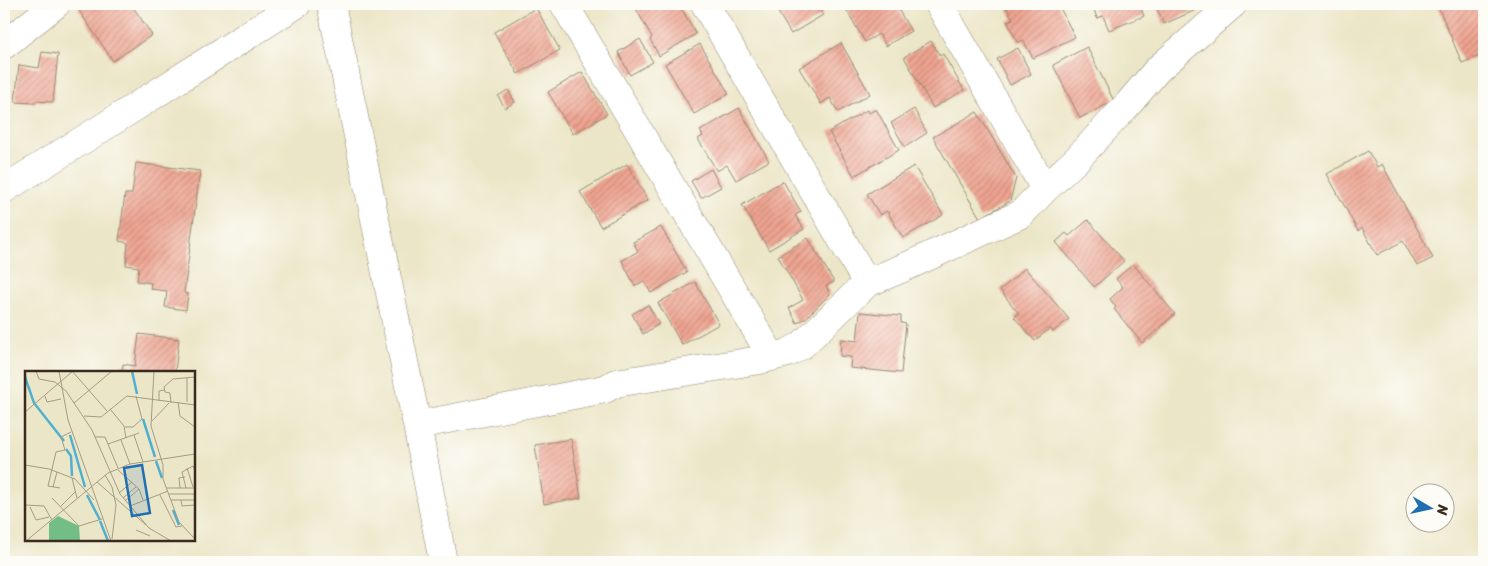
<svg xmlns="http://www.w3.org/2000/svg" width="1488" height="566" font-family="Sriracha,sans-serif">
<style>
.building{fill:url(#building-hatch)}
.lines{fill:none;stroke-linecap:round;stroke-linejoin:round}
.minor-casing{stroke:#948873;stroke-width:29}
.minor{stroke:#fff;stroke-width:28}
.inset-river{fill:none;stroke:#50b0cf;stroke-width:2.5}
.inset-road{fill:none;stroke:#a59b84;stroke-width:1}
.view{fill:#1f6fb2;fill-opacity:0.15;stroke:#1f6fb2;stroke-width:2.5}
.inset-edge{fill:none;stroke:#3b2a1e;stroke-width:2.5}
</style>
<defs>
<pattern id="building-hatch" width="6" height="6" patternUnits="userSpaceOnUse" patternTransform="scale(1.25)"><rect width="6" height="6" fill="#efa491"/><path d="M-1 1l2-2M0 6l6-6M5 7l2-2" fill="none" stroke="#c38676"/></pattern>
</defs>
<rect width="100%" height="100%" fill="#fdfcf7"/>
<filter id="ink" filterUnits="userSpaceOnUse"><feTurbulence type="fractalNoise" baseFrequency=".02" numOctaves="2"/><feDisplacementMap in="SourceGraphic" scale="10" xChannelSelector="R" yChannelSelector="G"/><feConvolveMatrix kernelMatrix="1 2 1 2 8 2 1 2 1" color-interpolation-filters="sRGB"/></filter>
<filter id="wash" filterUnits="userSpaceOnUse"><feTurbulence type="fractalNoise" baseFrequency=".0096" numOctaves="4" result="noise"/><feDisplacementMap in="SourceGraphic" scale="20" xChannelSelector="R" yChannelSelector="G"/><feGaussianBlur stdDeviation="1.12" result="paint"/><feColorMatrix in="noise" values="0 0 0 0 0 0 0 0 0 0 0 0 0 0 0 0 0 1.4 0 .05"/><feComposite in="paint" operator="in"/></filter>
<g filter="url(#wash)">
<rect width="100%" height="100%" fill="#ece6c8"/>
<g id="blocks">
<path class="building" d="M 85,4 L 131,4 L 152,35 L 113,61 L 78,9 Z
M 645,4 L 679,4 L 696,34 L 659,56 L 650,39 L 652,37 L 636,9 Z
M 773,4 L 816,4 L 823,15 L 791,34 Z
M 843,4 L 895,4 L 911,31 L 886,46 L 879,34 L 865,42 Z
M 1012,4 L 1058,4 L 1075,37 L 1033,58 L 1023,40 L 1018,43 L 1007,21 L 1013,19 L 1006,7 Z
M 1092,4 L 1139,4 L 1144,16 L 1109,30 L 1103,16 L 1097,18 Z
M 1155,4 L 1201,4 L 1203,7 L 1164,24 Z
M 1437,4 L 1484,4 L 1484,54 L 1462,63 Z
M 536,8 L 560,50 L 518,74 L 494,32 Z
M 640,39 L 653,62 L 630,75 L 618,52 Z
M 931,41 L 940,56 L 943,54 L 964,90 L 933,108 L 904,57 Z
M 841,43 L 870,94 L 838,112 L 830,98 L 821,104 L 799,68 Z
M 700,44 L 729,94 L 694,114 L 665,64 Z
M 1087,47 L 1114,101 L 1080,118 L 1053,65 Z
M 1018,48 L 1031,74 L 1010,85 L 997,59 Z
M 42,52 L 58,54 L 53,102 L 36,101 L 35,103 L 15,102 L 19,65 L 39,68 Z
M 582,72 L 607,114 L 573,134 L 548,92 Z
M 508,90 L 515,102 L 505,108 L 498,96 Z
M 739,108 L 769,161 L 736,180 L 727,165 L 717,171 L 698,139 L 703,136 L 700,131 Z
M 876,109 L 899,150 L 854,176 L 829,132 L 867,110 L 869,113 Z
M 914,109 L 927,133 L 905,147 L 891,123 Z
M 977,112 L 1016,178 L 1010,201 L 980,218 L 933,137 Z
M 1368,151 L 1377,167 L 1382,164 L 1433,258 L 1417,266 L 1403,241 L 1377,255 L 1362,228 L 1358,231 L 1327,174 Z
M 136,163 L 200,171 L 184,293 L 188,294 L 186,310 L 165,307 L 167,291 L 150,289 L 151,283 L 137,281 L 139,267 L 126,265 L 128,243 L 119,241 L 125,194 L 132,194 Z
M 627,164 L 648,200 L 601,227 L 580,192 Z
M 914,166 L 943,215 L 903,238 L 887,211 L 880,215 L 867,194 Z
M 711,169 L 721,187 L 701,198 L 691,181 Z
M 783,181 L 801,212 L 795,215 L 804,229 L 769,250 L 742,205 Z
M 1088,220 L 1124,261 L 1094,287 L 1056,242 L 1066,233 L 1069,236 Z
M 661,227 L 687,272 L 651,293 L 644,281 L 635,286 L 622,261 L 638,251 L 633,242 Z
M 808,238 L 834,282 L 826,286 L 830,294 L 806,318 L 797,323 L 789,308 L 803,300 L 778,256 Z
M 1133,264 L 1175,314 L 1142,343 L 1114,309 L 1116,307 L 1110,299 L 1123,287 L 1116,279 Z
M 1025,268 L 1069,319 L 1053,332 L 1050,328 L 1035,341 L 1014,317 L 1019,314 L 1000,290 Z
M 695,282 L 719,324 L 682,345 L 658,303 Z
M 648,305 L 659,324 L 643,334 L 632,314 Z
M 860,312 L 901,316 L 901,323 L 906,324 L 901,373 L 850,368 L 851,357 L 840,356 L 841,339 L 857,341 Z
M 139,334 L 179,339 L 175,372 L 122,372 L 123,364 L 135,366 Z
M 571,439 L 581,498 L 544,504 L 535,445 Z"/>
</g>
</g>
<g filter="url(#ink)">
<use href="#blocks" fill-opacity="0" stroke="#948873" stroke-width="1"/>
<g class="lines">
<defs>
<path id="minor" d="M 331,4 L 417,425 L 443,562
M 564,4 L 772,357
M 705,4 L 867,283
M 939,4 L 1045,189
M 4,45 L 56,4
M 4,189 L 102,128 L 297,4
M 417,425 L 605,389 L 616,383 L 760,360 L 788,353 L 802,345 L 867,283 L 903,268 L 1021,214 L 1045,189 L 1076,160 L 1129,103 L 1158,69 L 1233,4"/>
</defs>
<use href="#minor" class="minor-casing"/>
<use href="#minor" class="minor"/>
</g>
</g>
<g transform="translate(25 371)">
<rect width="170" height="170" fill="#ece6c8"/>
<path d="M 33,145 L 54,155 L 55,170 L 24,170 L 24,152 Z" fill="#72be86"/>
<path class="inset-river" d="M 107,0 L 112,23M 0,6 L 9,32 L 39,70M 118,48 L 130,86M 45,64 L 60,116M 41,78 L 46,85 L 47,105M 131,90 L 137,107M 62,124 L 75,149M 148,139 L 154,154M 75,150 L 83,170"/>
<path class="inset-road" d="M 11,0 L 14,8 L 30,11 L 41,20 L 67,59 L 95,123 L 124,157 L 146,170M 34,0 L 43,49 L 86,170M 47,0 L 82,40M 129,0 L 126,55 L 138,94 L 138,108 L 154,151 L 170,168M 20,25 L 22,31 L 36,28M 134,30 L 134,20 L 139,19M 153,31 L 155,45 L 170,56M 162,31 L 162,7M 49,32 L 87,0M 146,32 L 145,22 L 140,21 L 139,16 L 148,8 L 170,6M 85,38 L 99,55 L 101,67M 0,41 L 48,0M 59,45 L 76,46 L 102,25 L 170,34M 127,50 L 144,32M 100,56 L 108,56 L 117,48 L 111,25M 109,64 L 118,91M 70,66 L 80,66 L 93,97M 96,69 L 105,93M 83,73 L 114,62M 0,94 L 24,98 L 50,108 L 69,129M 162,97 L 168,116M 93,99 L 114,118 L 118,129M 80,104 L 87,116 L 91,134 L 87,168M 47,107 L 52,127M 72,111 L 121,154M 28,116 L 32,101M 35,117 L 23,115 L 31,81 L 40,79 L 36,66 L 46,61M 142,117 L 170,117M 155,117 L 154,107 L 160,106M 161,117 L 157,101 L 168,95 L 170,99M 94,122 L 107,111M 144,123 L 170,123M 135,124 L 151,156 L 157,155M 27,127 L 54,155 L 77,148M 98,127 L 111,116M 146,129 L 170,129M 156,129 L 157,135 L 170,134M 100,130 L 114,118M 0,134 L 19,135 L 27,149M 36,135 L 51,120M 105,135 L 143,120M 5,136 L 11,149 L 24,146M 111,159 L 125,165M 1,170 L 83,102 L 105,93 L 170,83"/>
<path class="view" d="M 117,94 L 125,142 L 107,145 L 99,97 Z"/>
<rect width="170" height="170" class="inset-edge"/>
</g>
<rect width="1488" height="566" fill="none" stroke="#fdfcf7" stroke-width="20"/>
<g transform="translate(1430 508) rotate(99)"><circle r="24" fill="#fdfcf7" stroke="#afa8a0"/>
<path d="M0-4L9 19L0 12L-9 19Z" fill="#1f6fb2"/>
<text y="-8" font-size="14" font-weight="bold" text-anchor="middle" fill="#3b2a1e">N</text>
</g>
</svg>
